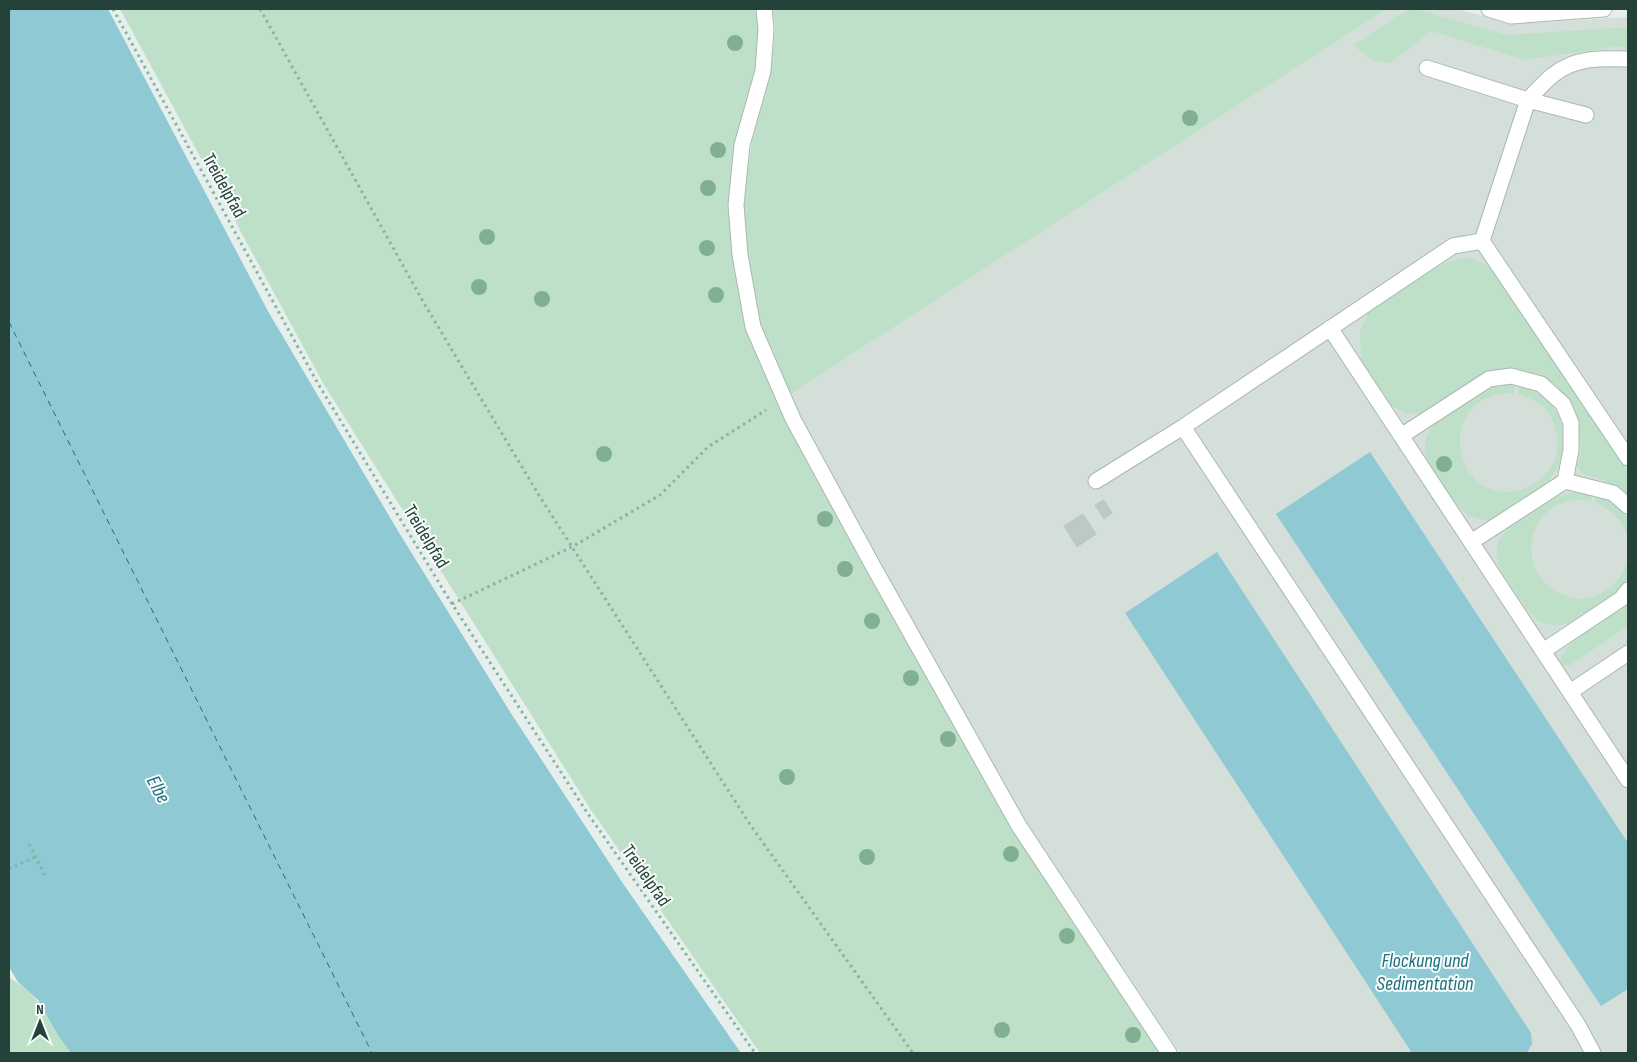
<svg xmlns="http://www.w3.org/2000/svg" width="1637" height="1062" font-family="'Sofia Sans Condensed',sans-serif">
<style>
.built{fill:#d4dfda}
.green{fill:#bfe0c8}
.water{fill:#8ec9d4}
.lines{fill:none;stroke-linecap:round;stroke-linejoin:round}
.ferry{stroke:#1c6f80;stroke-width:1;stroke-dasharray:6 5;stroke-linecap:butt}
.building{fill:#bbcac4;stroke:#b8c9c2}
.lane-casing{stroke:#a8b8b2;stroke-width:17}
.street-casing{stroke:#a8b8b2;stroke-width:17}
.path{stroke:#86b3a5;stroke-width:3;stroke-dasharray:2.5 4;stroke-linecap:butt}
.lane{stroke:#fff;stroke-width:15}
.street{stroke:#fff;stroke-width:15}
.tree{fill:#80af93}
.labels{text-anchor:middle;stroke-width:4;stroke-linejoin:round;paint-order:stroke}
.street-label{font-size:19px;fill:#24423a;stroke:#f7fbf9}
.water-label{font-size:20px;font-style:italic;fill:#1c6f80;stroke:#f7fbf9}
</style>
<rect width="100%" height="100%" fill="#e6efeb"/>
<path class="built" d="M 1387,9 L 1458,9 L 1511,24 L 1628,17 L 1628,1053 L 1180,1053 L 1029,826 L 878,562 L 789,395 Z"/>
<path class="green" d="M 120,9 L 758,9 L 761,27 L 755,73 L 736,140 L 728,204 L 732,255 L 748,328 L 777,400 L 1161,1053 L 760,1053 L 591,810 L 323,383 Z
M 772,9 L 1387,9 L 789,395 L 761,328 L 746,254 L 742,207 L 752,141 L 770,76 L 775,28 Z
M 1410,9 L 1415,9 L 1508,35 L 1628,27 L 1628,48 L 1620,46 L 1525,60 L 1431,31 L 1390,63 L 1372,60 L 1353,45 Z
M 1466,257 L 1487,265 L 1507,284 L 1628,472 L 1628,494 L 1603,480 L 1583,474 L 1577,466 L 1581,449 L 1579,429 L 1567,398 L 1555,384 L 1534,374 L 1515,369 L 1496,369 L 1478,376 L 1424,414 L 1405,413 L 1391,406 L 1361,360 L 1360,332 L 1368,312 L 1427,273 L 1446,263 Z
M 1503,385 L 1515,385 L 1514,393 C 1433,393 1451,503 1516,491 C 1532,487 1543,480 1552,465 C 1562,447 1558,420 1542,406 C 1535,400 1527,397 1518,394 L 1520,386 C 1530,389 1539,393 1547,400 C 1568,419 1570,455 1552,476 C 1544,488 1500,518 1486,520 C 1481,520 1472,517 1468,515 C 1456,507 1449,493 1442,482 C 1434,472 1426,462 1425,449 C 1423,425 1452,411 1469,400 C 1475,396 1481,390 1488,388 C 1493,386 1498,386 1503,385 Z
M 1575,492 L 1592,493 L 1591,501 C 1586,501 1580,499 1576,500 C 1523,505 1515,577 1564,595 C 1575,600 1588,599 1598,595 C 1614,588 1624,575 1628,558 L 1628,577 L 1624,583 L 1612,595 L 1570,623 L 1556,626 L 1539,622 L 1529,612 L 1501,570 L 1496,555 L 1499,539 L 1510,527 L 1545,504 L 1559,496 Z
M 1597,494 C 1608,499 1623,506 1628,518 C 1630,524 1628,533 1628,538 C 1622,520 1612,510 1595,502 Z
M 1628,602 L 1628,626 L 1569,666 L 1562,665 L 1560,659 C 1571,634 1606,617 1628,602 Z
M 9,978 C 40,993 52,1026 71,1053 L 9,1053 Z"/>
<path class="water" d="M 9,9 L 108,9 L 269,313 L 398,531 L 512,715 L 622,882 L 741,1053 L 71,1053 L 58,1035 L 38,1000 L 18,982 L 9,967 Z
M 1370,452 L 1628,843 L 1628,989 L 1601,1006 L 1276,514 Z
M 1217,552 L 1531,1033 L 1532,1044 L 1527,1053 L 1412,1053 L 1125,613 Z"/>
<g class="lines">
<path class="ferry" d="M 9,322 L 372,1053"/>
</g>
<path class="building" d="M 1104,500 L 1112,513 L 1104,519 L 1095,505 Z
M 1083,514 L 1096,534 L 1077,547 L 1064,526 Z"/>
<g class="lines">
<defs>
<path id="lane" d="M 764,9 L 766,29 L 763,71 L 742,145 L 736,205 L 740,255 L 753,327 L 793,419 L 873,566 L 1019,826 L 1169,1053
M 1528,100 C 1536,91 1544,82 1553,75 C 1575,57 1602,58 1628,59
M 1528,100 L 1586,115
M 1482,241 L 1628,458
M 1330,328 L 1628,780
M 1183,427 L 1578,1025 L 1593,1053
M 1401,436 L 1489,379 L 1511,376 L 1541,384 L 1563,404 L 1571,423 L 1571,450 L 1565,481 L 1613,493 L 1628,506
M 1096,481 L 1183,427 L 1453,246 L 1482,241 L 1528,100 L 1427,68
M 1471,542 L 1565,481
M 1543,651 L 1621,599 L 1628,590
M 1570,692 L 1628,653"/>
<path id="street" d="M 1489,9 L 1511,16 L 1604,9"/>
</defs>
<use href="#lane" class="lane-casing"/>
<use href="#street" class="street-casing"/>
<path class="path" d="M 113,9 L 317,382 L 447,596 L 586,811 L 755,1053
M 260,9 L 425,305 L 540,497 L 751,826 L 913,1053
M 452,604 L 572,547 L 660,495 L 708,447 L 766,410
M 29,844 L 45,875
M 9,869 L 35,857"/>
<use href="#lane" class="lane"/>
<use href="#street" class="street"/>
</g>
<g class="tree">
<circle cx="735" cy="43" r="8"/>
<circle cx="1190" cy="118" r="8"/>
<circle cx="718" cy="150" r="8"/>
<circle cx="708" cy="188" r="8"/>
<circle cx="487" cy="237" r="8"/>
<circle cx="707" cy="248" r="8"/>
<circle cx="479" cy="287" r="8"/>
<circle cx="716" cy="295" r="8"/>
<circle cx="542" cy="299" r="8"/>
<circle cx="604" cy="454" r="8"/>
<circle cx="1444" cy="464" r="8"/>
<circle cx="825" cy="519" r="8"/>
<circle cx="845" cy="569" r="8"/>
<circle cx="872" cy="621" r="8"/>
<circle cx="911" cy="678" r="8"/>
<circle cx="948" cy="739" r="8"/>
<circle cx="787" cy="777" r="8"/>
<circle cx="1011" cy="854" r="8"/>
<circle cx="867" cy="857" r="8"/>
<circle cx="1067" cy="936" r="8"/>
<circle cx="1002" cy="1030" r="8"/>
<circle cx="1133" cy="1035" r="8"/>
</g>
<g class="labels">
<g class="street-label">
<text transform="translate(225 185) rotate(61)" y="7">Treidelpfad</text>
<text transform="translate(427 536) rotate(59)" y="7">Treidelpfad</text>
<text transform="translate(647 875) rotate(55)" y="7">Treidelpfad</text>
</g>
<g class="water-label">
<text transform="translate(159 789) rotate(62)" y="7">Elbe</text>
<text x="1425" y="967">Flockung und<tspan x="1425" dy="23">Sedimentation</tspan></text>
</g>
</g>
<rect width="1637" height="1062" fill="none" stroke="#24423a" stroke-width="20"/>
<g transform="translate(40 1022)" stroke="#f7fbf9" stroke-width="4" paint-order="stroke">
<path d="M0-4L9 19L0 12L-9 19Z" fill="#24423a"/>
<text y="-8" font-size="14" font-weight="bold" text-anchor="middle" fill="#24423a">N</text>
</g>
</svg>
